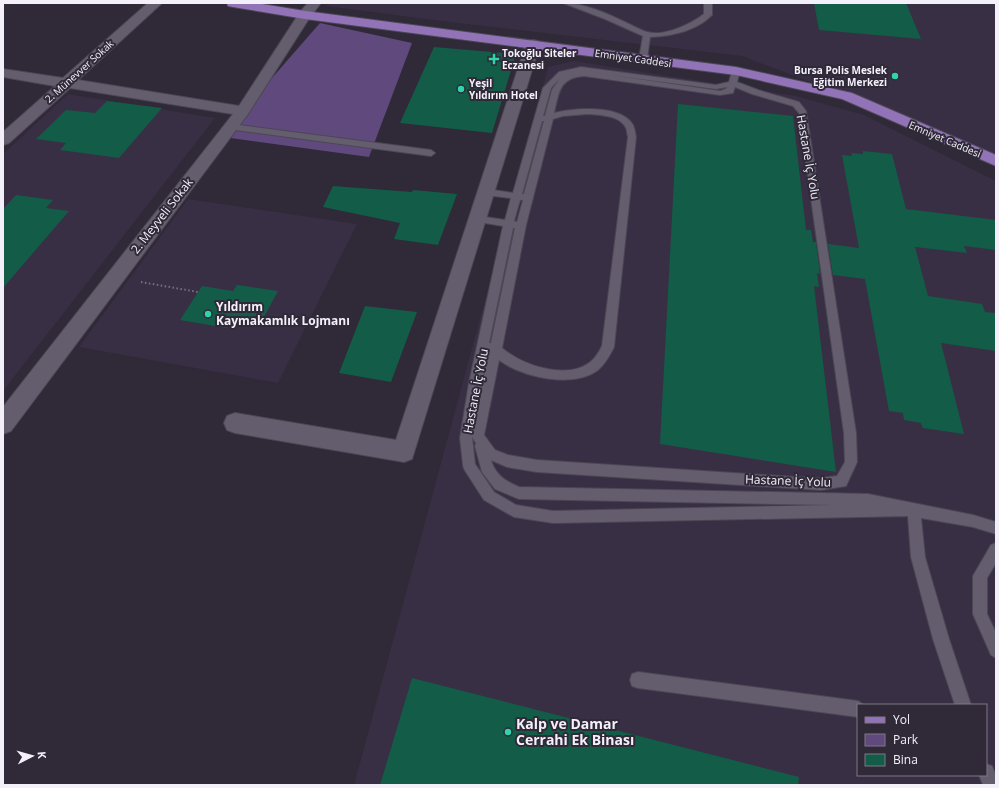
<svg xmlns="http://www.w3.org/2000/svg" width="999" height="788" font-family="'Open Sans',sans-serif">
<style>
.built{fill:#382f44;fill-rule:evenodd}
.green{fill:#60497d}
.building{fill:#135c48}
.lines{fill:none;stroke-linecap:round;stroke-linejoin:round}
.lane-casing{stroke:#4c4754;stroke-width:2}
.street-casing{stroke:#4c4754;stroke-width:2}
.primary-casing{stroke:#4c4754;stroke-width:2}
.path{stroke:#77727f;stroke-width:2;stroke-dasharray:1.5 2.5;stroke-linecap:butt}
.lane{fill:#645d6e;fill-rule:evenodd}
.street{fill:#645d6e;fill-rule:evenodd}
.primary{fill:#9273b8;fill-rule:evenodd}
.poi-dot{fill:#2fd4aa;stroke:#2f2938;stroke-width:1.5}
.labels{text-anchor:middle;stroke-width:4;stroke-linejoin:round;paint-order:stroke}
.far-poi-label{font-size:10px;font-weight:bold;fill:#f4f0fa;stroke:#2f2938;text-anchor:start}
.far-street-label{font-size:10px;fill:#f4f0fa;stroke:#2f2938}
.street-label{font-size:12px;fill:#f4f0fa;stroke:#2f2938}
.poi-label{font-size:12px;font-weight:bold;fill:#f4f0fa;stroke:#2f2938;text-anchor:start}
.near-poi-label{font-size:14px;font-weight:bold;fill:#f4f0fa;stroke:#2f2938;text-anchor:start}
</style>
<rect width="100%" height="100%" fill="#2f2938"/>
<path class="built" d="M 329,3 L 996,3 L 996,161 L 847,96 L 742,56 L 442,21 L 326,6 Z
M 574,61 L 796,96 L 864,115 L 996,181 L 996,785 L 354,785 L 548,67 ZM 858,705 L 986,705 L 986,775 L 858,775 Z
M 68,94 L 215,118 L 3,391 L 3,154 Z
M 188,199 L 357,224 L 278,383 L 79,347 Z"/>
<path class="green" d="M 320,23 L 412,43 L 369,157 L 223,137 L 243,111 Z"/>
<path class="building" d="M 814,3 L 906,3 L 921,39 L 819,30 Z
M 434,47 L 516,54 L 492,133 L 400,123 Z
M 107,101 L 162,108 L 119,158 L 60,150 L 66,143 L 36,139 L 66,110 L 95,113 Z
M 678,104 L 793,116 L 806,230 L 811,230 L 813,242 L 816,242 L 820,274 L 817,273 L 819,287 L 814,286 L 836,472 L 660,444 Z
M 863,151 L 892,154 L 906,209 L 996,220 L 996,250 L 964,246 L 967,253 L 915,247 L 928,296 L 982,304 L 985,312 L 996,313 L 996,351 L 941,343 L 964,434 L 923,428 L 921,423 L 904,420 L 903,413 L 889,411 L 865,279 L 833,275 L 828,244 L 859,248 L 842,155 L 852,156 L 851,153 L 863,154 Z
M 333,186 L 412,192 L 413,190 L 457,194 L 438,245 L 394,239 L 400,223 L 323,207 Z
M 16,195 L 53,200 L 46,208 L 69,211 L 3,288 L 3,209 Z
M 237,285 L 278,291 L 260,324 L 232,319 L 227,328 L 180,320 L 202,286 L 233,291 Z
M 365,306 L 417,312 L 391,382 L 339,373 Z
M 412,678 L 799,777 L 798,785 L 380,785 Z"/>
<g class="lines">
<defs>
<path id="lane" d="M 563,3 C 585,3 608,14 627,23 C 634,26 640,30 647,32 C 664,37 691,24 704,14 L 704,3 L 712,3 L 712,15 C 696,31 672,36 650,37 L 647,59 L 643,61 L 639,59 L 643,36 L 605,19 Z
M 581,67 L 716,85 L 729,82 L 732,71 L 736,69 L 740,71 L 737,82 L 758,90 L 799,102 L 806,111 L 856,433 L 857,462 L 846,486 L 821,490 L 537,472 L 507,467 L 491,460 C 495,475 507,482 519,487 L 868,494 L 973,515 L 996,522 L 996,534 L 973,527 L 921,518 L 925,557 L 949,639 L 971,705 L 955,705 L 933,639 L 911,557 L 908,516 L 553,523 L 514,517 L 484,500 L 464,469 L 463,465 L 460,438 L 469,383 L 503,226 L 479,222 L 474,219 L 479,216 L 505,220 L 511,198 L 486,195 L 481,192 L 486,189 L 513,193 L 543,88 L 559,72 ZM 610,75 L 716,89 L 727,87 L 726,89 L 720,91 ZM 584,76 L 720,95 L 733,93 L 735,87 L 752,94 L 793,106 L 799,113 L 844,433 L 845,462 L 837,476 L 821,478 L 796,477 L 537,460 L 508,455 L 495,450 L 484,435 L 499,360 C 522,377 573,389 598,370 C 605,364 610,355 614,347 L 636,137 C 635,133 635,129 633,125 C 621,104 574,108 554,113 C 559,92 559,78 584,76 ZM 560,78 L 552,90 L 545,116 L 543,116 L 551,88 ZM 588,114 C 599,115 620,115 626,128 C 627,130 627,134 628,137 L 602,346 C 599,352 595,359 589,363 C 565,380 522,365 502,348 L 526,225 L 553,119 L 563,116 ZM 542,121 L 544,121 L 524,194 L 522,194 ZM 520,200 L 523,200 L 517,222 L 514,221 ZM 513,228 L 515,228 L 491,343 L 489,343 ZM 488,350 L 489,351 L 475,420 ZM 472,437 L 476,443 L 475,446 L 482,472 L 495,489 L 519,499 L 834,505 L 553,511 L 516,505 L 494,492 L 475,464 Z
M 231,124 L 431,150 L 435,153 L 431,156 L 228,129 L 227,127 Z
M 996,543 L 996,563 L 987,578 L 987,614 L 996,633 L 996,658 L 991,655 L 973,614 L 973,576 L 991,545 Z
M 638,672 L 858,701 L 864,705 L 858,705 L 858,717 L 638,688 L 632,686 L 630,680 L 632,674 Z
M 986,764 L 992,766 L 996,776 L 996,785 L 983,785 L 979,775 L 986,775 Z"/>
<path id="street" d="M 148,3 L 162,3 L 78,80 L 239,106 L 300,12 L 308,3 L 321,3 L 310,17 L 248,114 L 11,431 L 3,434 L 3,407 L 233,114 L 70,88 L 9,143 L 3,145 L 3,132 L 55,86 L 3,77 L 3,69 L 63,78 Z
M 533,40 L 538,41 L 540,44 L 412,459 L 404,462 L 235,433 L 227,430 L 224,423 L 227,416 L 235,413 L 396,440 L 526,44 L 528,41 Z"/>
<path id="primary" d="M 227,3 L 256,3 L 305,11 L 736,67 L 852,93 L 996,155 L 996,166 L 842,99 L 736,75 L 305,19 L 233,7 L 228,6 Z"/>
</defs>
<use href="#lane" class="lane-casing"/>
<use href="#street" class="street-casing"/>
<use href="#primary" class="primary-casing"/>
<path class="path" d="M 141,282 L 198,292"/>
<use href="#lane" class="lane"/>
<use href="#street" class="street"/>
<use href="#primary" class="primary"/>
</g>
<g class="poi-dot">
<path d="M492 53h4v4h4v4h-4v4h-4v-4h-4v-4h4z"/>
<circle cx="895" cy="76" r="4"/>
<circle cx="461" cy="89" r="4"/>
<circle cx="208" cy="314" r="4"/>
<circle cx="508" cy="732" r="4"/>
</g>
<g class="labels">
<g class="far-poi-label">
<text x="502" y="57">Tokoğlu Siteler<tspan x="502" dy="12">Eczanesi</tspan></text>
<text x="887" y="74" text-anchor="end">Bursa Polis Meslek<tspan x="887" dy="12">Eğitim Merkezi</tspan></text>
<text x="469" y="87">Yeşil<tspan x="469" dy="12">Yıldırım Hotel</tspan></text>
</g>
<g class="far-street-label">
<text transform="translate(633 58) rotate(8)" y="4">Emniyet Caddesi</text>
<text transform="translate(79 71) rotate(-42)" y="4">2. Münevver Sokak</text>
<text transform="translate(945 139) rotate(23)" y="4">Emniyet Caddesi</text>
</g>
<g class="street-label">
<text transform="translate(808 157) rotate(80)" y="4">Hastane İç Yolu</text>
<text transform="translate(162 216) rotate(-52)" y="4">2. Meyveli Sokak</text>
<text transform="translate(476 391) rotate(-79)" y="4">Hastane İç Yolu</text>
<text transform="translate(788 481) rotate(2)" y="4">Hastane İç Yolu</text>
</g>
<g class="poi-label">
<text x="216" y="311">Yıldırım<tspan x="216" dy="14">Kaymakamlık Lojmanı</tspan></text>
</g>
<g class="near-poi-label">
<text x="516" y="729">Kalp ve Damar<tspan x="516" dy="16">Cerrahi Ek Binası</tspan></text>
</g>
</g>
<rect width="999" height="788" fill="none" stroke="#f4f0fa" stroke-width="8"/>
<rect x="857" y="704" width="130" height="72" fill="#2f2938" stroke="#7e7986"/>
<rect x="865" y="717" width="20" height="6" fill="#9273b8" stroke="#7e7986"/>
<text x="893" y="724" font-size="12" fill="#f4f0fa">Yol</text>
<rect x="865" y="734" width="20" height="12" fill="#60497d" stroke="#7e7986"/>
<text x="893" y="744" font-size="12" fill="#f4f0fa">Park</text>
<rect x="865" y="754" width="20" height="12" fill="#135c48" stroke="#7e7986"/>
<text x="893" y="764" font-size="12" fill="#f4f0fa">Bina</text>
<g transform="translate(32 756) rotate(84)" stroke="#2f2938" stroke-width="3" paint-order="stroke">
<path d="M0-3L7 15L0 10L-7 15Z" fill="#f4f0fa"/>
<text y="-6" font-size="11" font-weight="bold" text-anchor="middle" fill="#f4f0fa">K</text>
</g>
</svg>
